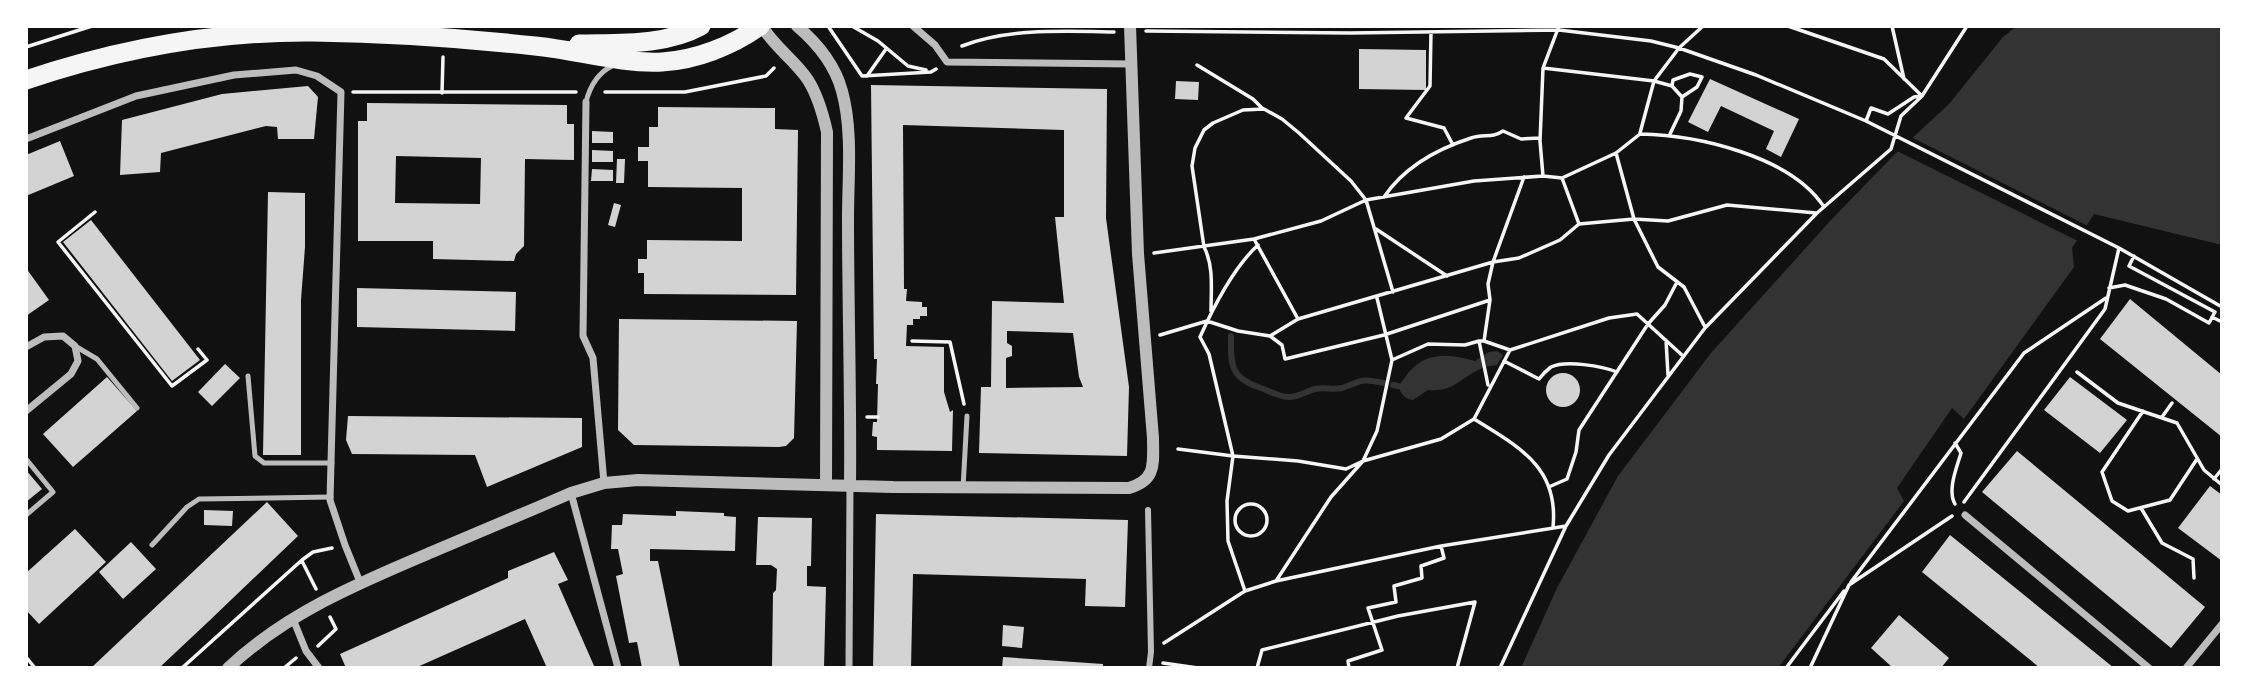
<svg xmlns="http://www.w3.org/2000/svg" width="2248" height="694" font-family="Ubuntu,sans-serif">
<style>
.water{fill:#333}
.pier{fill:#111}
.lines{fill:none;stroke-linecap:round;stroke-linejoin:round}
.stream{stroke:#333;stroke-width:6}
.building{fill:#d3d3d3;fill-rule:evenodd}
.path{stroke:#f5f5f5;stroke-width:3.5}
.service{stroke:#bcbcbc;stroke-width:5}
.pedestrian{stroke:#bcbcbc;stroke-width:6}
.minor{stroke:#bcbcbc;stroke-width:7}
.tertiary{stroke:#bcbcbc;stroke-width:12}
.trunk{stroke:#f5f5f5;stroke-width:19}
</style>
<rect width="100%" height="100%" fill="#111"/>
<path class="water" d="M 2017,26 L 2222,26 L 2222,245 L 2094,214 L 2072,248 L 2074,267 L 1964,419 L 1952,408 L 1897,488 L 1904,501 L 1778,668 L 1521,668 L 1557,588 L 1618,476 L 1711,353 L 1831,220 L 1894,155 L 1949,104 L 2003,37 Z
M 1497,351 L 1503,355 L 1497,365 C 1492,366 1485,366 1480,369 C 1459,379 1454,392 1428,390 L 1413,400 C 1405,399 1401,394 1398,386 C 1404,380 1407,373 1413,368 C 1431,351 1453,355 1475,361 L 1489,352 Z"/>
<path class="pier" d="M 1909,136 L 2090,227 L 2080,242 L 1895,150 Z"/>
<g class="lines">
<path class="stream" d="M 1231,336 C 1231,363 1229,377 1258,387 C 1268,390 1279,397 1289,397 C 1299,397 1306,391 1315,389 C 1324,387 1333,390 1342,388 C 1363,381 1359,378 1384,383
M 1393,385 L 1398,386"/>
</g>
<path class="building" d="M 1359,49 L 1426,50 L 1426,90 L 1359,89 Z
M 1710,79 L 1799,119 L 1781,157 L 1766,149 L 1774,131 L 1721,106 L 1708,132 L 1688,122 Z
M 1176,81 L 1199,82 L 1198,100 L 1175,99 Z
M 871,85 L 1107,89 L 1106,218 L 1129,387 L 1127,456 L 979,453 L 981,387 L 991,387 L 992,301 L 1064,303 L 1055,217 L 1064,217 L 1064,130 L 903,125 L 904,289 L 907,289 L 906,301 L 922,302 L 922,307 L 927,307 L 927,316 L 920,316 L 920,319 L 913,319 L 913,325 L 907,325 L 906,346 L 944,347 L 944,392 L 950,412 L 953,410 L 952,451 L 877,450 L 877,437 L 872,436 L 873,422 L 877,422 L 878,384 L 876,384 L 877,359 L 874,359 ZM 1007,331 L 1073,333 L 1079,377 L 1083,387 L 1006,388 L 1006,358 L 1012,356 L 1012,346 L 1007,343 Z
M 308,86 L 318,97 L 314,139 L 278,139 L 277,127 L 266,126 L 161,153 L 160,172 L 120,175 L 122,120 L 222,94 Z
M 367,103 L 567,105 L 567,124 L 574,124 L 574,160 L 525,159 L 524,246 L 516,254 L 514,261 L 433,259 L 433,241 L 358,241 L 358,121 L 367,121 ZM 396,156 L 481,158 L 480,204 L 395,203 Z
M 658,107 L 775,108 L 775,129 L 798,130 L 796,295 L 644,294 L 644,273 L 638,273 L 638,259 L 647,259 L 647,240 L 742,241 L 742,188 L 648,187 L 648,161 L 638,161 L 638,147 L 649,147 L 649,127 L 658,127 Z
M 592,131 L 613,132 L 613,143 L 592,143 Z
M 60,141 L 74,176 L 26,196 L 26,155 Z
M 592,150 L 613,151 L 613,162 L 592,162 Z
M 617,159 L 625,159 L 624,183 L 616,183 Z
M 592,169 L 613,170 L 613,181 L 591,181 Z
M 268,192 L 305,193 L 305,247 L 301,300 L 301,455 L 263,455 Z
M 614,203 L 621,205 L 615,227 L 608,225 Z
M 91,220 L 200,360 L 172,381 L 63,242 Z
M 26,268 L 49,300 L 26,316 Z
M 357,288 L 516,292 L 515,331 L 357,327 Z
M 2130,299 L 2222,375 L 2222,437 L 2100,339 Z
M 619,319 L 797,321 L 794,438 L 786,446 L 779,447 L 634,445 L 618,430 Z
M 225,364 L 240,378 L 212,406 L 198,392 Z
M1546 390a17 17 0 1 1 34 0a17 17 0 1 1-34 0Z
M 107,377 L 137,411 L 73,467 L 43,434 Z
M 2070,377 L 2127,420 L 2100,453 L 2044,410 Z
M 348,416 L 582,418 L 582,447 L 487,487 L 475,455 L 352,454 L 346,440 Z
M 2017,451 L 2205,607 L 2171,648 L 1982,492 Z
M 26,470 L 42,489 L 26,502 Z
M 2210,486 L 2222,495 L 2222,561 L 2178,528 Z
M 267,502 L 298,536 L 209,621 L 159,668 L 91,668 Z
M 204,510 L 233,511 L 232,526 L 204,525 Z
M 676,511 L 724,513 L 724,516 L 736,517 L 735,551 L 650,549 L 650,561 L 658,561 L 680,668 L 642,668 L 637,642 L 629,643 L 616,576 L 623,574 L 618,549 L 611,549 L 612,525 L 622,525 L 623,514 L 676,516 Z
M 876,514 L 1128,520 L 1125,607 L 1085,606 L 1086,579 L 913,574 L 911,668 L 873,668 Z
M 758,517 L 812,518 L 811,566 L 807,566 L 807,586 L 826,587 L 824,668 L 772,668 L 773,593 L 776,590 L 777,569 L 771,565 L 756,565 Z
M 75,529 L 106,562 L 39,624 L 26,610 L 26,573 Z
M 1950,535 L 2114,668 L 2040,668 L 1922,572 Z
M 131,542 L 156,569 L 123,599 L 99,572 Z
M 554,552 L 568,580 L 558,584 L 595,668 L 547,668 L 525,619 L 415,668 L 346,668 L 340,654 L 508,578 L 508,571 Z
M 1899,615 L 1949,658 L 1941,668 L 1893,668 L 1871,648 Z
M 1003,625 L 1024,627 L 1022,648 L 1002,646 Z
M 1003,657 L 1103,664 L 1103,668 L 1002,668 Z"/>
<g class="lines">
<path class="path" d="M 828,26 L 862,76 L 931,72 L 936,69
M 852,26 L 878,41 L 908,66 L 926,70
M 1788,26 L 1884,59 L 1922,96
M 1892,26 L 1904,79
M 1146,31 L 1350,33 L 1559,30 L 1651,41 L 1679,48 L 1756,75 L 1866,121 L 2119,248 L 2222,307
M 1431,32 L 1430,86 L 1406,118 L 1444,128 L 1453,145
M 962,46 C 1009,28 1064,31 1114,32
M 26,47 L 92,26
M 1197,65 L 1253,99 L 1262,108
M 1543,68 L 1654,81 L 1672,86 L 1682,97 L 1681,111 L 1670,134
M 867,76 L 886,49
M 1672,86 L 1673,80 L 1690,74 L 1702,77 L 1697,87 L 1682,97
M 353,92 L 576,92
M 605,92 L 685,92 L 766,76 L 774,68
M 442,93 L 443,57
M 1866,121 L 1871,108 L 1888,114 L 1914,97 L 1922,96
M 1640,133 L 1654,81 L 1679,48 L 1703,26
M 1616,153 L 1634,219 L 1658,267 L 1684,287 L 1705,327
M 1543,176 L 1540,141 L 1543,68 L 1559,26
M 1562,178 L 1579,224
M 1384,197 C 1405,166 1437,149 1471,138 C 1484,133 1491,139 1503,131 L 1521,139 L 1540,138
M 95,212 L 58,242 L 172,386 L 207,360 L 198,349
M 1376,229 L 1447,276
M 1254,239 L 1298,319
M 1258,245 C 1234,267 1213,308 1200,337 L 1209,354 L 1233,456 L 1298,461 L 1346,469 L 1363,461 L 1441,439 L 1474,419 L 1510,350 L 1609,318 L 1637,314 L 1683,356
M 1154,253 L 1254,239 L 1321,221 L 1366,200 L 1474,181 L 1543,176 L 1562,178 L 1616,153 L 1640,134 C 1697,135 1791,156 1824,207
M 2109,288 L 2125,285 L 2166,299 L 2209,323 L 2215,312 L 2129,266 L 2134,256
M 1377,298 L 1392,360
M 1211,311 C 1211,290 1214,266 1204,247 L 1192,166 L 1195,148 L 1204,130 L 1213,123 L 1243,110 L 1264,109 L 1282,119 L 1299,133 L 1351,181 L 1366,200 L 1393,292
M 2212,317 L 2222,322
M 1160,335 L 1207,321 L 1238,331 L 1270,336 L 1298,319 L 1493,262 L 1519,258 L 1560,240 L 1579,224 L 1634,219 L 1668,221 L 1727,205 L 1816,213
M 1270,336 L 1282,345 L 1285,359 L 1384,335 L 1490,300
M 1666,340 L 1668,375
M 912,341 L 950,342 L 964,404
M 1479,341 L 1484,341 L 1490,300 L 1488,284 L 1493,262 L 1524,177
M 1484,341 L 1510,350
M 1504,361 L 1539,379 C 1542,375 1547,370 1551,367 C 1566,360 1602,366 1617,372
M 2077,372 L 2118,403 L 2177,423 L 2204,470 L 2222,485
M 2143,411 L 2102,472 L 2112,501 L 2128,511 L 2170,500 L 2197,459
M 867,417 L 878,417
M 2162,417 L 2172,403
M 1474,419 C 1519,447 1559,467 1553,527
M 1178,449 L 1233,456 L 1227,501 L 1228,541 L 1245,591
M 2214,479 L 2222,469
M 1551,486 L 1567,479 L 1576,452 L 1579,430 L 1648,324 L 1665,305 L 1677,282
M 1964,502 L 2105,309 L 2119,248
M 1955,504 C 1947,490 1957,467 1961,453 L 1955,443
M1235 520a16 16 0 1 1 32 0a16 16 0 1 1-32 0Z
M 2141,508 L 2162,543 L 2193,559 L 2194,578
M 302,561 L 316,589
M 1276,581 L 1331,497 L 1363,461 L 1377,431 L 1392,360 L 1428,344 L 1465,345 L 1479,341 L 1488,385
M 1851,582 L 2024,353 L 2106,298
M 1164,643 L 1245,591 L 1276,581 L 1441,546 L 1566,526
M 318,646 L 336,629 L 330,617
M 26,657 L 35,668
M 1163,663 L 1198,668
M 182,668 L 302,560 L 313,552 L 332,548
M 284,668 L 296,658
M 1257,668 L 1262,650 L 1398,616 L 1475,602 L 1457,668
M 1349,668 L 1348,661 L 1382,650 L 1368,608 L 1396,602 L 1394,586 L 1422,578 L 1421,566 L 1444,558 L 1441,546
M 1500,668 L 1566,526 L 1609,455 L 1705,328 L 1817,213 L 1891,149 L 1901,116 L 1922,96 L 1967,26
M 1786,668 L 1844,591
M 1810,668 L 1849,585 L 1952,516"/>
<path class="service" d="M 586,102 C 590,86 598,73 612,66
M 75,346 L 97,359 L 137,408
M 248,376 L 255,456 L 264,463 L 332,463
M 26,459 L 53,492 L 26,515
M 963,488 L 967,416
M 152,545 L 187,507 L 199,499 L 331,497"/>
<path class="pedestrian" d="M 1148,510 L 1151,652 L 1149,668"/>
<path class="minor" d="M 913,26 L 935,45 L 947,62 L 1133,64
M 586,102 L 583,336 L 593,358 L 604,483
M 26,139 L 136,96 L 234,75 L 296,70 L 317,76 L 341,92 L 330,500 L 345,545 L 360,582
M 26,347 L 44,337 L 63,336 L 75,346 L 78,361 L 71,374 L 26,411
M 571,493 L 618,668
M 1965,515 L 2149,668
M 293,619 L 306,651 L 319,668
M 849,668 L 850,485
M 2186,668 L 2222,624"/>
<path class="tertiary" d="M 762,26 C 774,47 795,60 808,80 C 818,96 823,114 827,132 L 826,484
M 797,26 C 817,43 835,65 842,91 C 853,131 848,177 848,218 C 848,308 851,396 850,485
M 228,668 C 286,613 361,582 432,552 C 479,532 525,513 571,493 L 604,483 L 638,480 L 893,487 L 1129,488 C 1157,480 1153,463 1153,438 L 1138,254 L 1130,26"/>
<path class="trunk" d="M 579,44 C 618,43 665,46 701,26
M 26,80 C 118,49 216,31 313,32 C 387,33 462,38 535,46 C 577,50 619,64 662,62 C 696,60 732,46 760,26"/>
</g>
<rect width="2248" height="694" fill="none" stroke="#ffffff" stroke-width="56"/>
</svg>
